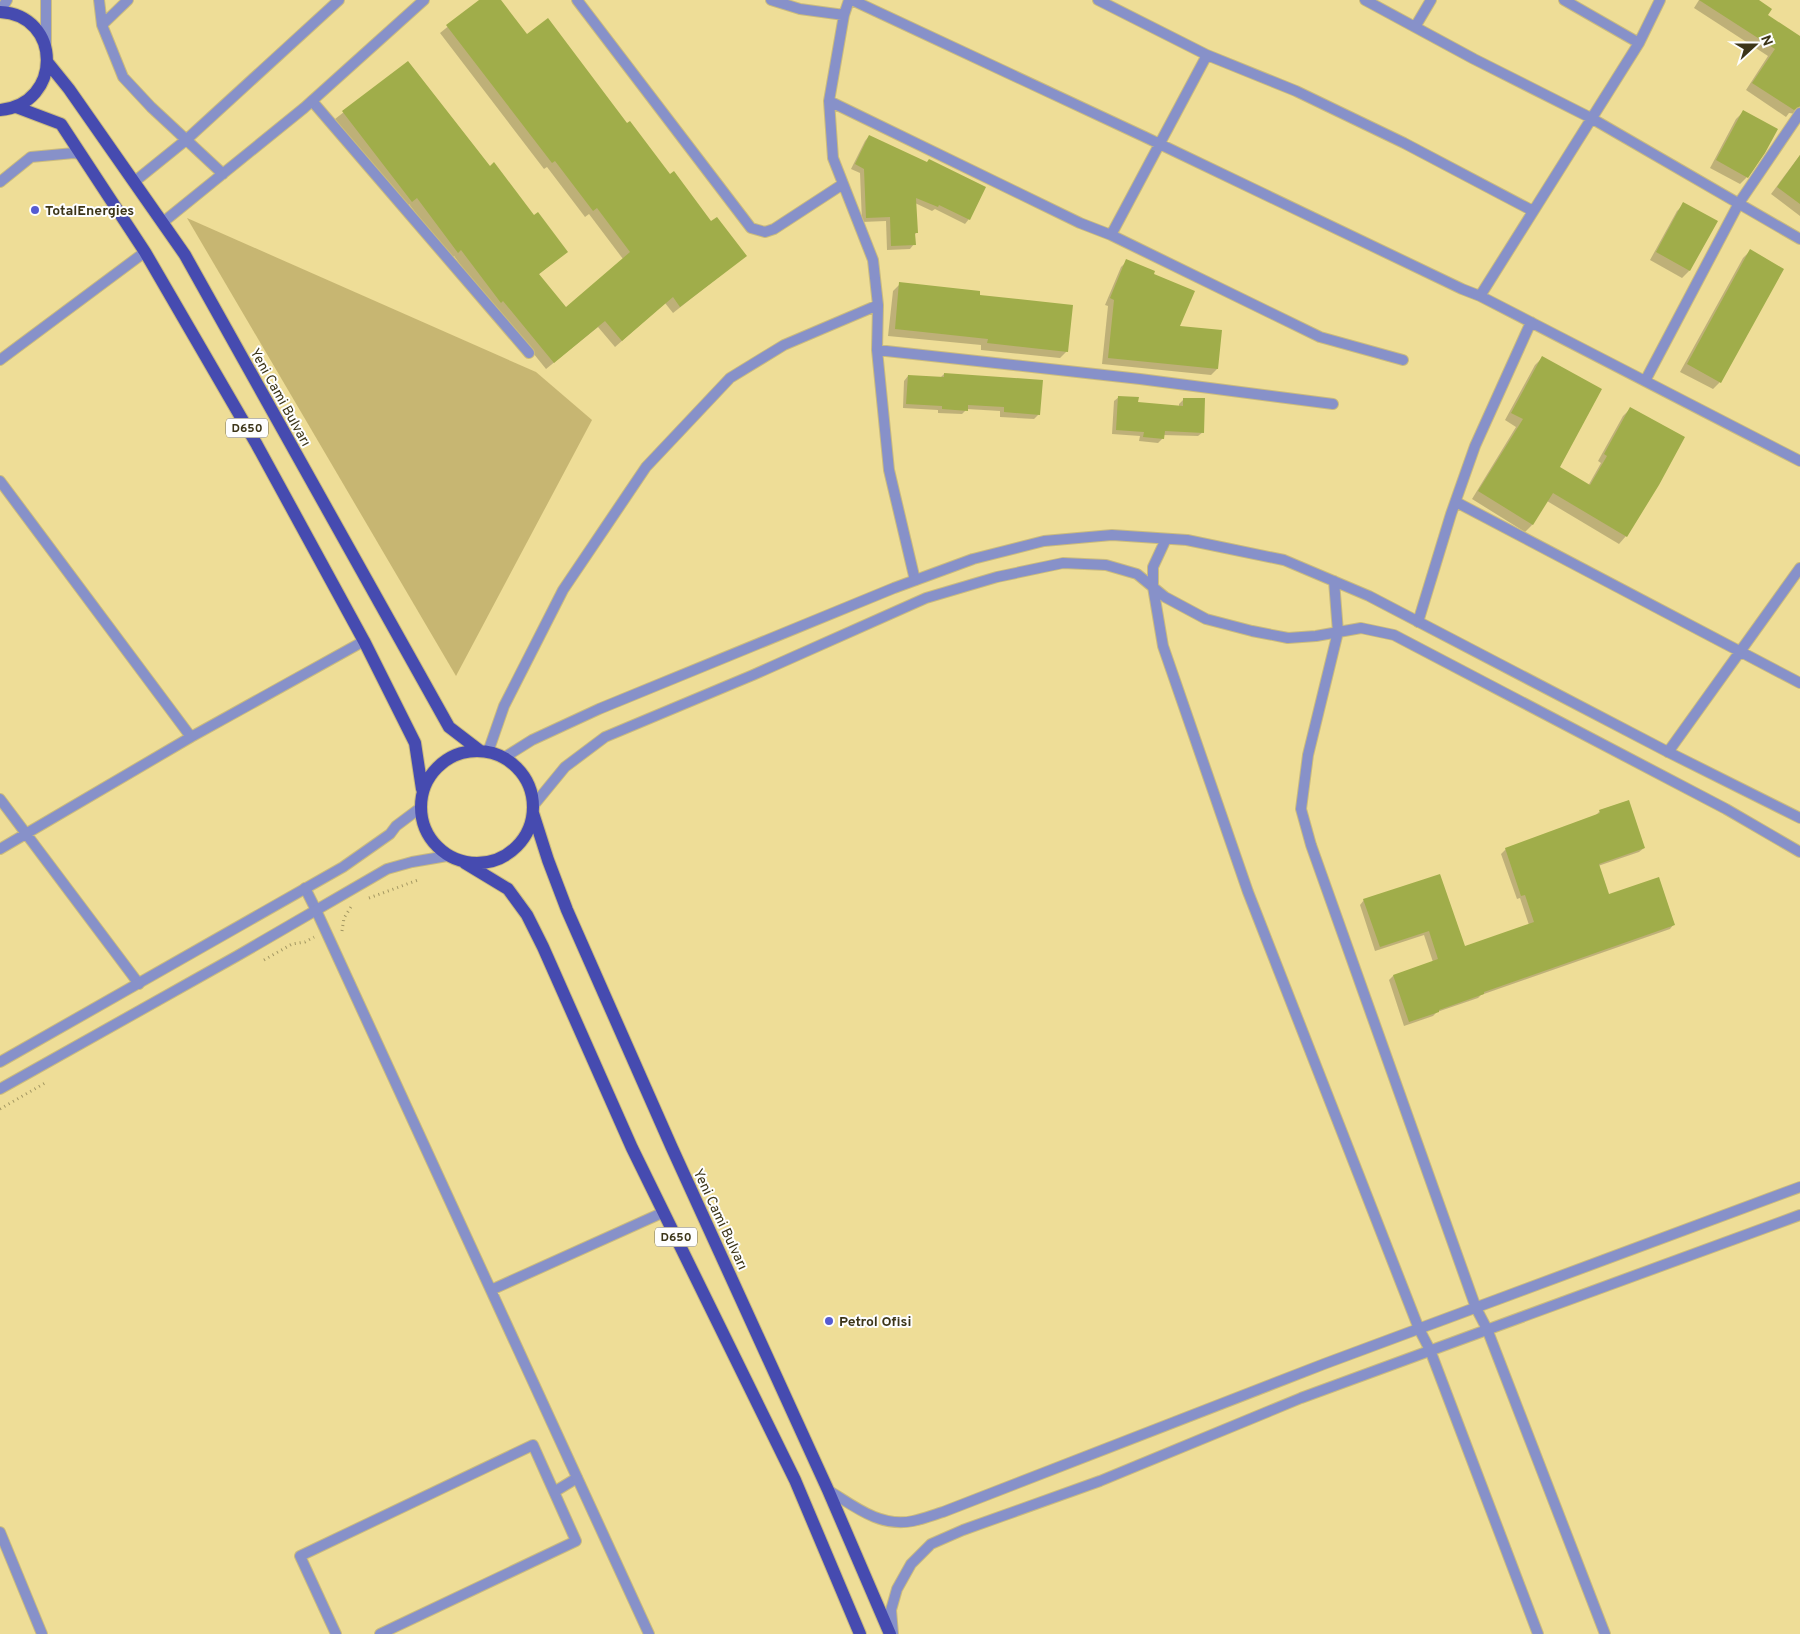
<svg xmlns="http://www.w3.org/2000/svg" width="1800" height="1634" font-family="Overpass,sans-serif">
<style>
.green{fill:#c7b672}
.shadow{fill:#0003}
.building{fill:#a0ad4a}
.lines{fill:none;stroke-linecap:round;stroke-linejoin:round}
.service-casing{stroke:#cabb7e;stroke-width:12}
.minor-casing{stroke:#cabb7e;stroke-width:12}
.tertiary-casing{stroke:#cabb7e;stroke-width:12}
.primary-casing{stroke:#cabb7e;stroke-width:14}
.path{stroke:#a39762;stroke-width:3;stroke-dasharray:1 4;stroke-linecap:butt}
.service{stroke:#8791c9;stroke-width:10}
.minor{stroke:#8791c9;stroke-width:10}
.tertiary{stroke:#8791c9;stroke-width:10}
.primary{stroke:#464bb0;stroke-width:12}
.poi-dot{fill:#555bd2;stroke:#fefefe;stroke-width:2}
.labels{text-anchor:middle;stroke-width:4;stroke-linejoin:round;paint-order:stroke}
.shield{fill:#fefefe;stroke:#76715d;stroke-width:1}
.shield-label{font-size:12px;font-weight:bold;fill:#3c3518}
.poi-label{font-size:14px;font-weight:bold;fill:#3c3518;stroke:#fefefe;text-anchor:start}
.street-label{font-size:14px;fill:#3c3518;stroke:#fefefe}
</style>
<rect width="100%" height="100%" fill="#eedd97"/>
<path class="green" d="M 187,218 L 536,372 L 592,420 L 456,676 Z"/>
<path class="shadow" d="M 481,0 L 500,0 L 527,36 L 627,125 L 711,223 L 745,256 L 673,313 L 665,303 L 615,347 L 598,327 L 546,369 L 496,307 L 493,309 L 454,256 L 450,259 L 409,204 L 405,208 L 335,119 L 408,62 L 490,167 L 566,252 L 538,275 L 565,309 L 623,259 L 589,214 L 585,217 L 547,167 L 544,169 L 440,33 Z
M 1699,0 L 1756,0 L 1767,15 L 1800,38 L 1800,120 L 1796,114 L 1789,113 L 1786,117 L 1746,90 L 1768,56 L 1694,8 Z
M 1743,112 L 1747,177 L 1740,184 L 1710,168 L 1736,119 Z
M 869,136 L 969,219 L 965,224 L 935,209 L 932,211 L 915,203 L 916,233 L 914,236 L 914,244 L 910,249 L 887,250 L 886,221 L 862,222 L 860,173 L 851,169 L 865,141 Z
M 1800,155 L 1800,216 L 1771,194 Z
M 1684,204 L 1716,222 L 1689,271 L 1682,278 L 1650,260 L 1677,211 Z
M 1750,251 L 1782,269 L 1720,382 L 1713,389 L 1680,372 L 1743,258 Z
M 1127,261 L 1153,275 L 1179,327 L 1221,331 L 1217,369 L 1211,375 L 1102,364 L 1108,306 L 1105,305 L 1121,267 Z
M 900,284 L 978,297 L 1067,351 L 1060,358 L 981,350 L 981,345 L 888,336 L 893,291 Z
M 1542,358 L 1558,467 L 1588,486 L 1601,463 L 1598,461 L 1623,416 L 1630,409 L 1658,484 L 1626,536 L 1619,544 L 1547,501 L 1532,525 L 1525,532 L 1472,499 L 1516,427 L 1505,420 L 1535,365 Z
M 944,374 L 1039,414 L 1034,419 L 1000,417 L 1000,411 L 967,409 L 962,414 L 938,413 L 938,410 L 903,408 L 904,381 L 908,376 L 940,378 Z
M 1119,397 L 1137,403 L 1179,407 L 1179,404 L 1184,399 L 1203,432 L 1198,436 L 1163,435 L 1163,438 L 1158,443 L 1139,441 L 1140,436 L 1112,434 L 1114,401 Z
M 1628,802 L 1644,848 L 1639,852 L 1598,866 L 1608,895 L 1674,924 L 1670,929 L 1481,995 L 1478,998 L 1437,1012 L 1433,1016 L 1404,1026 L 1389,980 L 1393,976 L 1433,962 L 1424,935 L 1375,951 L 1360,905 L 1364,900 L 1464,947 L 1529,925 L 1520,898 L 1517,899 L 1501,854 L 1506,849 L 1595,816 L 1599,812 Z"/>
<path class="building" d="M 479,0 L 501,0 L 527,34 L 548,18 L 627,123 L 630,121 L 670,174 L 674,171 L 711,221 L 717,217 L 747,256 L 680,307 L 673,297 L 622,341 L 605,321 L 554,363 L 503,301 L 501,303 L 461,250 L 458,253 L 417,198 L 412,202 L 342,111 L 408,61 L 490,166 L 494,162 L 534,215 L 538,212 L 568,252 L 539,274 L 566,307 L 630,252 L 597,208 L 593,211 L 555,161 L 552,163 L 446,25 Z
M 1699,0 L 1759,0 L 1772,9 L 1768,15 L 1800,36 L 1800,106 L 1794,110 L 1752,83 L 1775,49 Z
M 1743,110 L 1778,129 L 1765,153 L 1748,178 L 1716,160 Z
M 869,135 L 927,162 L 929,159 L 986,187 L 970,220 L 939,205 L 938,207 L 916,198 L 918,233 L 915,233 L 916,245 L 891,246 L 890,217 L 866,218 L 864,169 L 855,164 Z
M 1800,155 L 1800,204 L 1777,187 Z
M 1683,202 L 1718,221 L 1690,271 L 1656,252 Z
M 1750,249 L 1784,269 L 1721,383 L 1687,364 Z
M 1126,259 L 1155,271 L 1154,274 L 1195,291 L 1180,326 L 1222,330 L 1218,369 L 1108,358 L 1114,300 L 1110,298 Z
M 899,282 L 980,291 L 980,295 L 1073,305 L 1068,352 L 987,343 L 988,339 L 895,329 Z
M 1542,356 L 1602,389 L 1560,467 L 1590,485 L 1607,456 L 1604,454 L 1630,407 L 1685,437 L 1659,485 L 1627,537 L 1553,493 L 1533,525 L 1478,491 L 1523,419 L 1511,413 Z
M 944,373 L 1043,380 L 1040,415 L 1004,412 L 1004,407 L 968,405 L 968,411 L 942,409 L 942,406 L 906,404 L 908,375 L 944,377 Z
M 1118,396 L 1139,397 L 1138,402 L 1183,406 L 1183,398 L 1205,398 L 1204,433 L 1165,431 L 1164,439 L 1143,437 L 1144,432 L 1116,430 Z
M 1629,800 L 1645,848 L 1599,864 L 1609,894 L 1659,877 L 1675,925 L 1484,992 L 1484,994 L 1439,1010 L 1439,1012 L 1409,1022 L 1393,975 L 1438,959 L 1429,931 L 1380,947 L 1363,899 L 1440,874 L 1465,946 L 1534,922 L 1525,895 L 1521,896 L 1505,848 L 1600,813 L 1599,810 Z"/>
<g class="lines">
<defs>
<path id="service" d="M 312,101 L 529,353
M 0,182 L 31,157 L 74,153 L 82,155
M 554,1492 L 577,1478
M 336,1634 L 300,1556 L 533,1445 L 576,1541 L 380,1634"/>
<path id="minor" d="M 99,0 L 102,25 L 123,77 L 151,107 L 223,174
M 577,0 L 751,228 L 765,232 L 774,229 L 843,184
M 771,0 L 800,9 L 844,15
M 849,0 L 844,15 L 829,101 L 833,158 L 873,260 L 878,305 L 877,350 L 889,470 L 915,580
M 852,0 L 1145,137 L 1462,289 L 1480,296 L 1800,461
M 1098,0 L 1207,55
M 1365,0 L 1474,59 L 1591,118 L 1800,239
M 1564,0 L 1639,43
M 102,25 L 128,0
M 1415,27 L 1431,0
M 829,101 L 1080,223 L 1111,235 L 1207,55 L 1296,91 L 1404,143 L 1533,211
M 134,182 L 186,140 L 339,0
M 162,223 L 304,108 L 424,0
M 1111,235 L 1320,337 L 1403,360
M 1480,296 L 1639,43 L 1660,0
M 877,350 L 1140,379 L 1333,404
M 0,360 L 145,252
M 1645,381 L 1739,203 L 1800,113
M 0,481 L 191,737
M 1456,502 L 1800,683
M 1418,622 L 1451,514 L 1475,446 L 1531,322
M 488,752 L 504,706 L 563,590 L 646,467 L 730,378 L 784,345 L 878,305
M 1668,752 L 1800,568
M 0,799 L 139,984
M 0,849 L 191,737 L 364,641
M 305,888 L 316,910 L 649,1634
M 491,1290 L 664,1212
M 0,1532 L 42,1634"/>
<path id="tertiary" d="M 46,0 L 46,48
M 0,12 L 7,0
M 1166,539 L 1153,567 L 1153,587 L 1163,646 L 1248,892 L 1419,1329 L 1430,1350 L 1538,1634
M 1334,581 L 1338,632 L 1308,755 L 1301,809 L 1311,845 L 1476,1308 L 1487,1329 L 1605,1634
M 505,757 L 532,740 L 599,709 L 894,588 L 973,559 L 1044,541 L 1112,535 L 1187,540 L 1284,560 L 1369,596 L 1668,752 L 1800,818
M 533,806 L 565,767 L 605,737 L 753,675 L 926,598 L 997,577 L 1063,563 L 1106,565 L 1137,574 L 1165,597 L 1206,619 L 1252,631 L 1288,638 L 1316,636 L 1361,628 L 1394,635 L 1726,809 L 1800,852
M 0,1062 L 343,867 L 390,834 L 396,826 L 420,808
M 0,1089 L 237,956 L 387,869 L 412,862 L 447,856
M 828,1490 C 854,1506 880,1528 913,1521 C 923,1519 933,1515 943,1512 L 1324,1364 L 1800,1187
M 893,1634 L 891,1610 L 897,1589 L 911,1564 L 931,1544 L 963,1530 L 1100,1481 L 1301,1398 L 1800,1215"/>
<path id="primary" d="M 0,12 C 62,15 63,104 0,110
M 48,63 L 69,89 L 185,255 L 449,727 L 479,750
M 16,107 L 61,124 L 145,252 L 257,445 L 364,641 L 415,743 L 422,789
M421 807a56 56 0 1 1 112 0a56 56 0 1 1-112 0Z
M 533,813 L 548,860 L 567,910 L 672,1148 L 828,1490 L 890,1634
M 465,863 L 508,889 L 527,915 L 543,947 L 632,1148 L 795,1480 L 860,1634"/>
</defs>
<use href="#service" class="service-casing"/>
<use href="#minor" class="minor-casing"/>
<use href="#tertiary" class="tertiary-casing"/>
<use href="#primary" class="primary-casing"/>
<path class="path" d="M 369,898 L 418,880
M 342,931 L 344,918 L 351,907
M 264,960 L 292,944 L 305,942 L 314,937
M 0,1109 L 45,1083"/>
<use href="#service" class="service"/>
<use href="#minor" class="minor"/>
<use href="#tertiary" class="tertiary"/>
<use href="#primary" class="primary"/>
</g>
<g class="poi-dot">
<circle cx="35" cy="210" r="5"/>
<circle cx="829" cy="1321" r="5"/>
</g>
<g class="labels">
<g class="shield">
<rect x="226" y="418.5" width="42" height="19" rx="4"/>
<rect x="655" y="1227.5" width="42" height="19" rx="4"/>
</g>
<g class="shield-label">
<text x="247" y="432">D650</text>
<text x="676" y="1241">D650</text>
</g>
<g class="poi-label">
<text x="45" y="215">TotalEnergies</text>
<text x="839" y="1326">Petrol Ofisi</text>
</g>
<g class="street-label">
<text transform="translate(281 397) rotate(61)" y="5">Yeni Cami Bulvarı</text>
<text transform="translate(721 1219) rotate(65)" y="5">Yeni Cami Bulvarı</text>
</g>
</g>
<g transform="translate(1755 45) rotate(69)" stroke="#fefefe" stroke-width="4" paint-order="stroke">
<path d="M0-4L9 19L0 12L-9 19Z" fill="#3c3518"/>
<text y="-8" font-size="14" font-weight="bold" text-anchor="middle" fill="#3c3518">N</text>
</g>
</svg>
